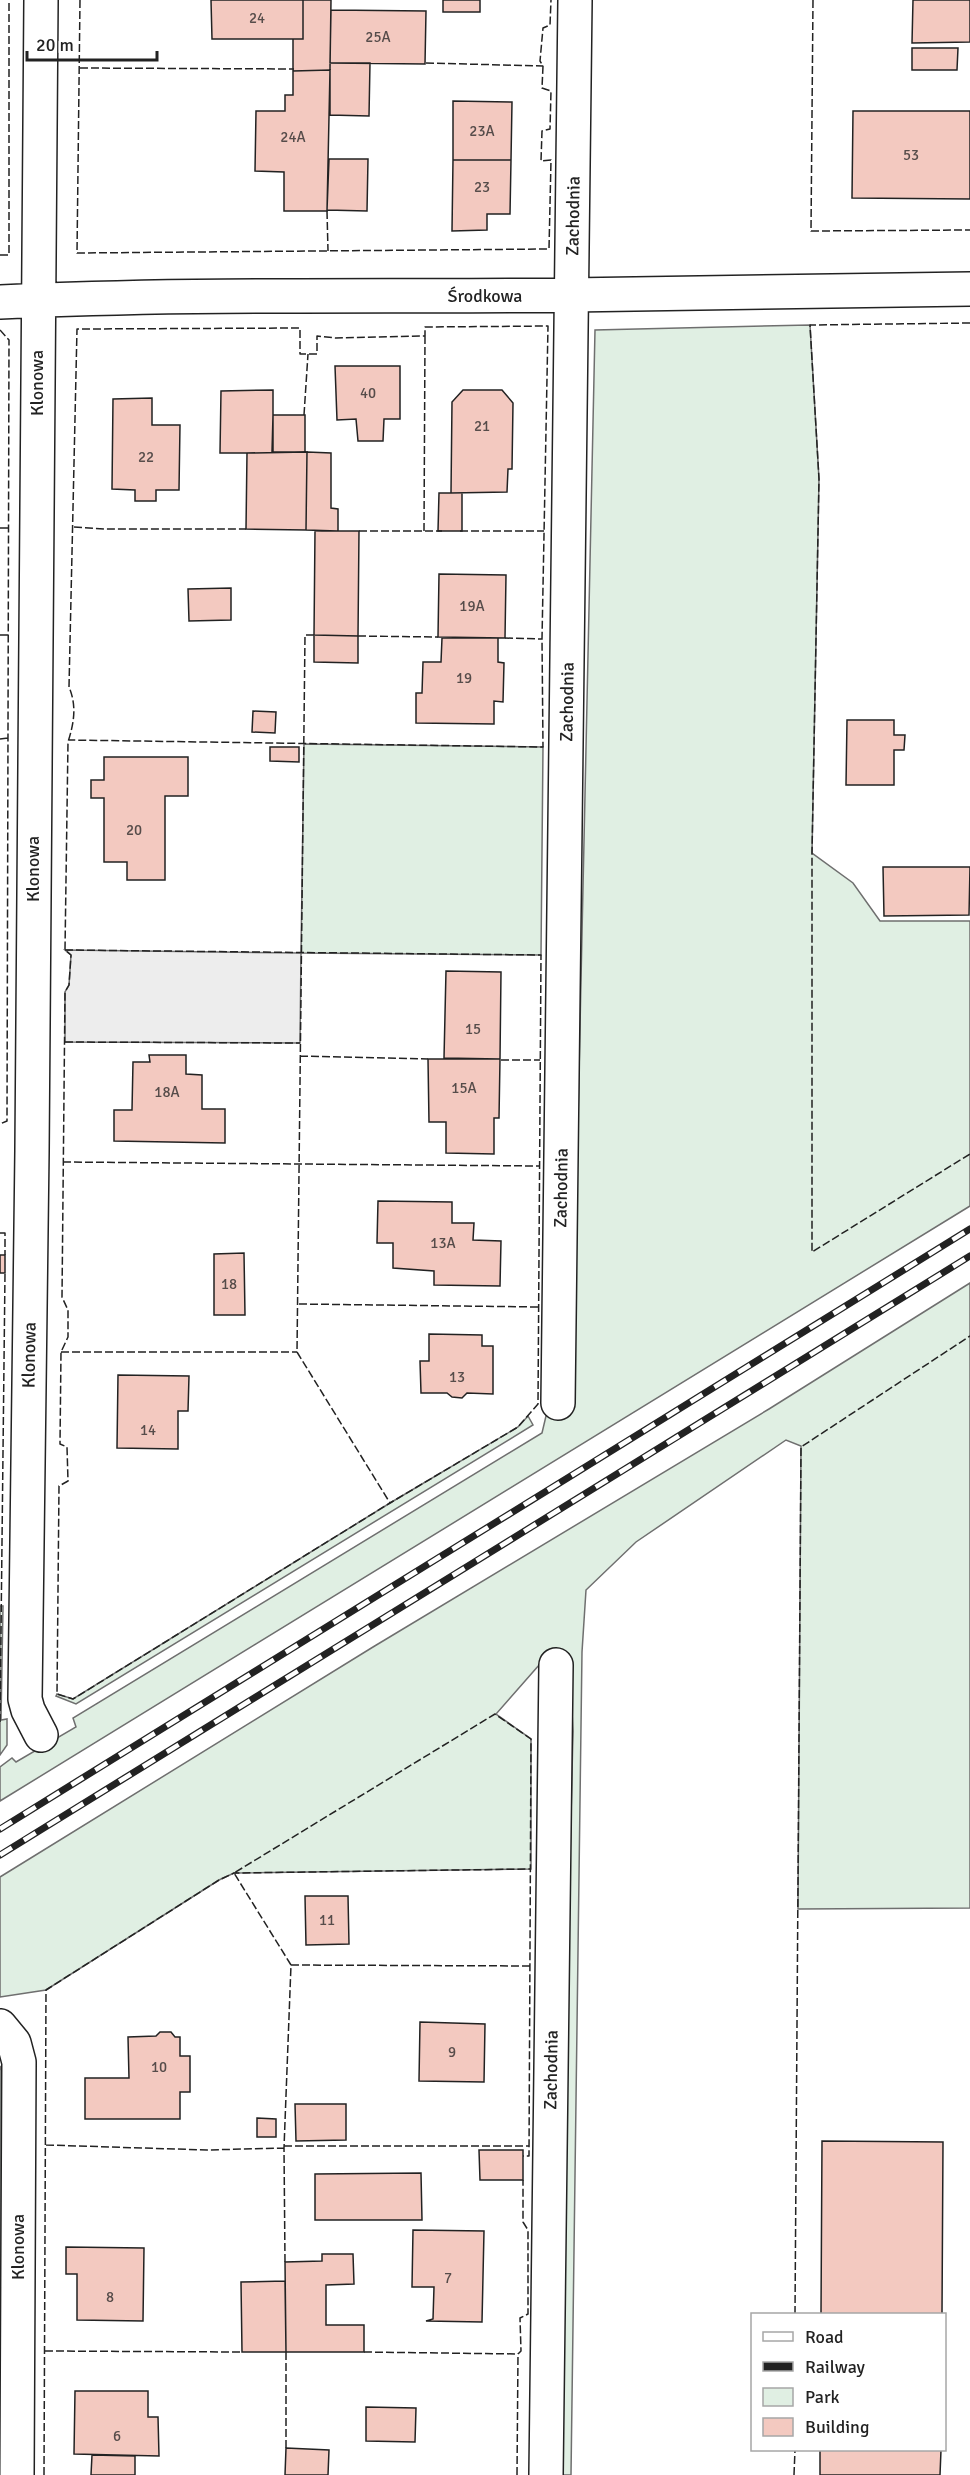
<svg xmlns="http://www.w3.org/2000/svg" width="970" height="2475" font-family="Signika,sans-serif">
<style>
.green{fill:#e0efe3;stroke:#6f6f6f;stroke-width:1.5}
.parking{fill:#ededed;stroke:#6f6f6f;stroke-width:1.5}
.building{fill:#f3c9c0;stroke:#222;stroke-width:1.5}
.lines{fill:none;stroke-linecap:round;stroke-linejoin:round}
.minor-casing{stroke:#222;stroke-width:36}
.minor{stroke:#fff;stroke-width:33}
.rail-casing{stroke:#222;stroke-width:7}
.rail{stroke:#fff;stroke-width:4.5;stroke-dasharray:14;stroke-linecap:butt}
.fence{stroke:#222;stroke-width:1.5;stroke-dasharray:8 3;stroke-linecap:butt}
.labels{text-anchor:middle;stroke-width:4.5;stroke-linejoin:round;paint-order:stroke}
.number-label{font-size:15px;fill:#564c4a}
.street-label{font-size:18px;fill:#222;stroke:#fff}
</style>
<rect width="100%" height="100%" fill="#fff"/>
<path class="green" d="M 810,325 L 819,479 L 812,853 L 853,883 L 880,921 L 970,921 L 970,1206 L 0,1801 L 0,1767 L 12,1758 L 16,1762 L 76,1727 L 73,1718 L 542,1433 L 546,1416 L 572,1399 L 595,330 Z
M 304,744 L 543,747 L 541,955 L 301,953 Z
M 970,1283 L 970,1908 L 798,1909 L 801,1446 L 786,1440 L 636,1542 L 586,1590 L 582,1652 L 571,2475 L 560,2475 L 565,2075 L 573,1731 L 569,1654 L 547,1656 L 496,1714 L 531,1739 L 531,1869 L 234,1873 L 219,1880 L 46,1990 L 0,1997 L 0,1877 L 373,1647 L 769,1409 Z
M 528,1416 L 533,1425 L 76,1704 L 56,1696 L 57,1694 L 73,1699 L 390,1503 L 518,1427 Z
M 0,1606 L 3,1606 L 1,1720 L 7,1719 L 7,1745 L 0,1755 Z
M 0,2066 L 2,2071 L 5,2304 L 0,2306 Z"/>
<path class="parking" d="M 65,950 L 301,953 L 300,1043 L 65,1042 L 65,992 L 69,985 L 71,955 Z"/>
<path class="building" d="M 211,0 L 303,0 L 303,39 L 212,39 Z
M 303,0 L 331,0 L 330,70 L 293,71 L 293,39 L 303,39 Z
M 443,0 L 480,0 L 480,12 L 443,12 Z
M 913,0 L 970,0 L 970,42 L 912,43 Z
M 331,10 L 426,11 L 425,64 L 330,63 Z
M 912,48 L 958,48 L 957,70 L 912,70 Z
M 330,63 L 370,63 L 369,116 L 330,115 Z
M 330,70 L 327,211 L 284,211 L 284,172 L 255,171 L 256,111 L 285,111 L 285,95 L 293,95 L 293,71 Z
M 453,101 L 512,102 L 511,160 L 453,160 Z
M 853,111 L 970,111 L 970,199 L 852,198 Z
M 329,159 L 368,159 L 367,211 L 327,210 Z
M 453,160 L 511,160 L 510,214 L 487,214 L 487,230 L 452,231 Z
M 335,366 L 400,366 L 400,419 L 384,419 L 383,441 L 358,441 L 356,419 L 337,420 Z
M 273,390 L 273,453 L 220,453 L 221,391 Z
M 463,390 L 502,390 L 513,403 L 512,469 L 508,469 L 507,492 L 451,493 L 452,402 Z
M 152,398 L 152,425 L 180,425 L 179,490 L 156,490 L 156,501 L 135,501 L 135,490 L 112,489 L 113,399 Z
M 273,415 L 305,415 L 305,452 L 272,452 Z
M 307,452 L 331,453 L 331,508 L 338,509 L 338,531 L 306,530 Z
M 307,452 L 306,530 L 246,529 L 247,453 Z
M 439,493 L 462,493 L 462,531 L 438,531 Z
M 315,531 L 359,531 L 358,636 L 314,635 Z
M 439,574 L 506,575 L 505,638 L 438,637 Z
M 231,588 L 231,620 L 189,621 L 188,589 Z
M 314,635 L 358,636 L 358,663 L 314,662 Z
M 442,638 L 498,638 L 498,662 L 504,663 L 503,702 L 494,701 L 494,724 L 416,723 L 416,693 L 422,693 L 423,662 L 441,662 Z
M 253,711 L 276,712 L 275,733 L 252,732 Z
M 847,720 L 894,720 L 894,735 L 905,735 L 904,750 L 894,750 L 894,785 L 846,785 Z
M 270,747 L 299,747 L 299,762 L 270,761 Z
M 104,757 L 188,757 L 188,796 L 165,796 L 165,880 L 127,880 L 127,862 L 104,862 L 104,798 L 91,798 L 91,780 L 104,780 Z
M 883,867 L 970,867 L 969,915 L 884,916 Z
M 446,971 L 501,972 L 500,1059 L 444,1058 Z
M 149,1055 L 186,1055 L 186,1074 L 202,1075 L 202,1109 L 225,1109 L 225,1143 L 114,1141 L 114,1110 L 132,1110 L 133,1062 L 150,1062 Z
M 428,1059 L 500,1059 L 499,1118 L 494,1118 L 494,1154 L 446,1153 L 446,1122 L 429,1122 Z
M 378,1201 L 452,1202 L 452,1223 L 474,1223 L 473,1240 L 501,1241 L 500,1286 L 434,1285 L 434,1271 L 393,1268 L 393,1243 L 377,1243 Z
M 244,1253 L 245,1315 L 214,1315 L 214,1254 Z
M 0,1255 L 5,1255 L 5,1273 L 0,1273 Z
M 429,1334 L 482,1335 L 482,1346 L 493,1346 L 493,1394 L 467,1393 L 462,1398 L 452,1397 L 447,1393 L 421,1393 L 420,1361 L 429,1361 Z
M 118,1375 L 189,1376 L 188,1411 L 178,1411 L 178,1449 L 117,1448 Z
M 305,1896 L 348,1896 L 349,1944 L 306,1945 Z
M 420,2022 L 485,2024 L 484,2082 L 419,2081 Z
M 160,2032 L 171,2032 L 175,2037 L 180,2037 L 180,2056 L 190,2056 L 190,2092 L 180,2092 L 180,2119 L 85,2119 L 85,2078 L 129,2078 L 128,2037 L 156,2036 Z
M 295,2104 L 346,2104 L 346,2140 L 296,2141 Z
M 257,2118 L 276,2119 L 276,2137 L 257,2137 Z
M 822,2141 L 943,2142 L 942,2314 L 821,2314 Z
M 479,2150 L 523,2150 L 523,2180 L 480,2180 Z
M 421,2173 L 422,2220 L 315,2220 L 315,2174 Z
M 413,2230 L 484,2231 L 482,2322 L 426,2321 L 433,2319 L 434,2287 L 412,2287 Z
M 66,2247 L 144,2248 L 143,2321 L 77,2320 L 77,2274 L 66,2274 Z
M 322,2254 L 353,2254 L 354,2284 L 326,2285 L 326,2325 L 364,2325 L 364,2352 L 286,2352 L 285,2262 L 322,2261 Z
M 285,2281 L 286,2352 L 242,2352 L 241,2282 Z
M 75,2391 L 148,2391 L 148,2417 L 158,2417 L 159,2456 L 74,2454 Z
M 366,2407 L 416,2408 L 415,2442 L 366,2441 Z
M 286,2448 L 329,2450 L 328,2475 L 285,2475 Z
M 820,2450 L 941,2450 L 940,2475 L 820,2475 Z
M 92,2455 L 135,2456 L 135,2475 L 91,2475 Z"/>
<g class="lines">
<defs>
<path id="minor" d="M 0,302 C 190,293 380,297 570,295 C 704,294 837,290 970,289
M 558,1403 L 575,0
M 41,1735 L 28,1710 L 25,1699 L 32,1151 L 41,0
M 0,2026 L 14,2043 L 19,2062 L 17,2475
M 546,2475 L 556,1665"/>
</defs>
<use href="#minor" class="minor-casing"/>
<use href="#minor" class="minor"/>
<defs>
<path id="rail" d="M 0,1829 L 970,1229
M 0,1855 L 970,1256"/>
</defs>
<use href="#rail" class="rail-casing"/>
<use href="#rail" class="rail"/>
<path class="fence" d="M 80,0 L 77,253 L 549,249 L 551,160 L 541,161 L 542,131 L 550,129 L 551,91 L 542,88 L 543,66 L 540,61 L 543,28 L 550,25 L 551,0
M 813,0 L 811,231 L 970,230
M 426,63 L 543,66
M 80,68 L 294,69
M 327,211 L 328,251
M 0,255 L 9,255 L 9,0
M 970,323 L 810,325 L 819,479 L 812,853 L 812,1252 L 970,1154
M 0,330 L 9,340 L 7,1121 L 0,1124
M 304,415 L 308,354
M 74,527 L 105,529 L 246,529
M 0,528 L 8,528
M 359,531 L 442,531
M 424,531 L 425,336
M 460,531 L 544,531
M 0,635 L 9,635
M 314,635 L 305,635 L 297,1352 L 390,1503
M 358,636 L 438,637
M 505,638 L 542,639
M 0,739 L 9,738
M 65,950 L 541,955 L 538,1404 L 518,1427 L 390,1503 L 73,1699 L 57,1694 L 59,1486 L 68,1481 L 67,1447 L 60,1444 L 61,1352 L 68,1337 L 68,1310 L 62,1297 L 65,992 L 69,985 L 71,955 L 65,950 L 68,742 C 74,723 77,706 69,687 L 77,329 L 300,328 L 300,354 L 317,354 L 317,336 L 336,338 L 425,336 L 425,327 L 548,326 L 542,639 L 543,747 L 69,740
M 65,1042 L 300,1043
M 300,1056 L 428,1059
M 501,1060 L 540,1060
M 63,1162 L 539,1166
M 0,1233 L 5,1233 L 5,1255
M 299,1304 L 540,1307
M 61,1352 L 297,1352
M 0,1722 L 5,1273
M 291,1965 L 531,1966
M 46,2145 L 207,2150 L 284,2148
M 284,2146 L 529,2146
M 285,2262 L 284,2148 L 291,1965 L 234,1873 L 495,1714 L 531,1739 L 529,2156 L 523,2156
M 795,2314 L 801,1447 L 970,1336
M 45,2351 L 242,2352
M 364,2352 L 518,2354
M 286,2448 L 286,2352
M 44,2475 L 46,1990 L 219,1880 L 234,1873 L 531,1869
M 517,2475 L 518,2354 L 521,2351 L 520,2318 L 528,2314 L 528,2230 L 523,2222 L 523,2180
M 794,2475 L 795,2450"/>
</g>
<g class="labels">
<g class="number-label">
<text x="257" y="23">24</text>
<text x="378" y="42">25A</text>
<text x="482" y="136">23A</text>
<text x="293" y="142">24A</text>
<text x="911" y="160">53</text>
<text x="482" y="192">23</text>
<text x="368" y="398">40</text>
<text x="482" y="431">21</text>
<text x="146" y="462">22</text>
<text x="472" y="611">19A</text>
<text x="464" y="683">19</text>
<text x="134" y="835">20</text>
<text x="473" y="1034">15</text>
<text x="464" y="1093">15A</text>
<text x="167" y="1097">18A</text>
<text x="443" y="1248">13A</text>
<text x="229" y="1289">18</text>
<text x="457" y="1382">13</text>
<text x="148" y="1435">14</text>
<text x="327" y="1925">11</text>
<text x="452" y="2057">9</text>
<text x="159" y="2072">10</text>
<text x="448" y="2283">7</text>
<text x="110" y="2302">8</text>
<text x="117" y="2441">6</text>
</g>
<g class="street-label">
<text transform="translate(573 216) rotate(-89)" y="6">Zachodnia</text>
<text x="485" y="302">Środkowa</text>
<text transform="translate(37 383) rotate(-90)" y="6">Klonowa</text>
<text transform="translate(567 702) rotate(-89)" y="6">Zachodnia</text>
<text transform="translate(33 869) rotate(-90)" y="6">Klonowa</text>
<text transform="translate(561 1188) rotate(-89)" y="6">Zachodnia</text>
<text transform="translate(29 1355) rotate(-89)" y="6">Klonowa</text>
<text transform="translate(551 2070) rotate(-89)" y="6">Zachodnia</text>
<text transform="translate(18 2247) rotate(-90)" y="6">Klonowa</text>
</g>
</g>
<rect x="751" y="2313" width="195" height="138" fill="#ffffff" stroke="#a7a7a7" stroke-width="1.5"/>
<rect x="763" y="2332" width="30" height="9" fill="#ffffff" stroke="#a7a7a7" stroke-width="1.5"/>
<text x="805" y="2343" font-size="18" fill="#222222">Road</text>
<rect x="763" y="2362" width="30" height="9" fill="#222222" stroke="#a7a7a7" stroke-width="1.5"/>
<text x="805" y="2373" font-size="18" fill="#222222">Railway</text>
<rect x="763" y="2388" width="30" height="18" fill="#e0efe3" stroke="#a7a7a7" stroke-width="1.5"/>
<text x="805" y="2403" font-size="18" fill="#222222">Park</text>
<rect x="763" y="2418" width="30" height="18" fill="#f3c9c0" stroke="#a7a7a7" stroke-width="1.5"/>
<text x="805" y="2433" font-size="18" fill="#222222">Building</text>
<path d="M27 51v9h130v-9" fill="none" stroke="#222222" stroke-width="3"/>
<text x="36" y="51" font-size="18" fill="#222222" stroke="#ffffff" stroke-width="4.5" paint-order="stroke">20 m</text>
</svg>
